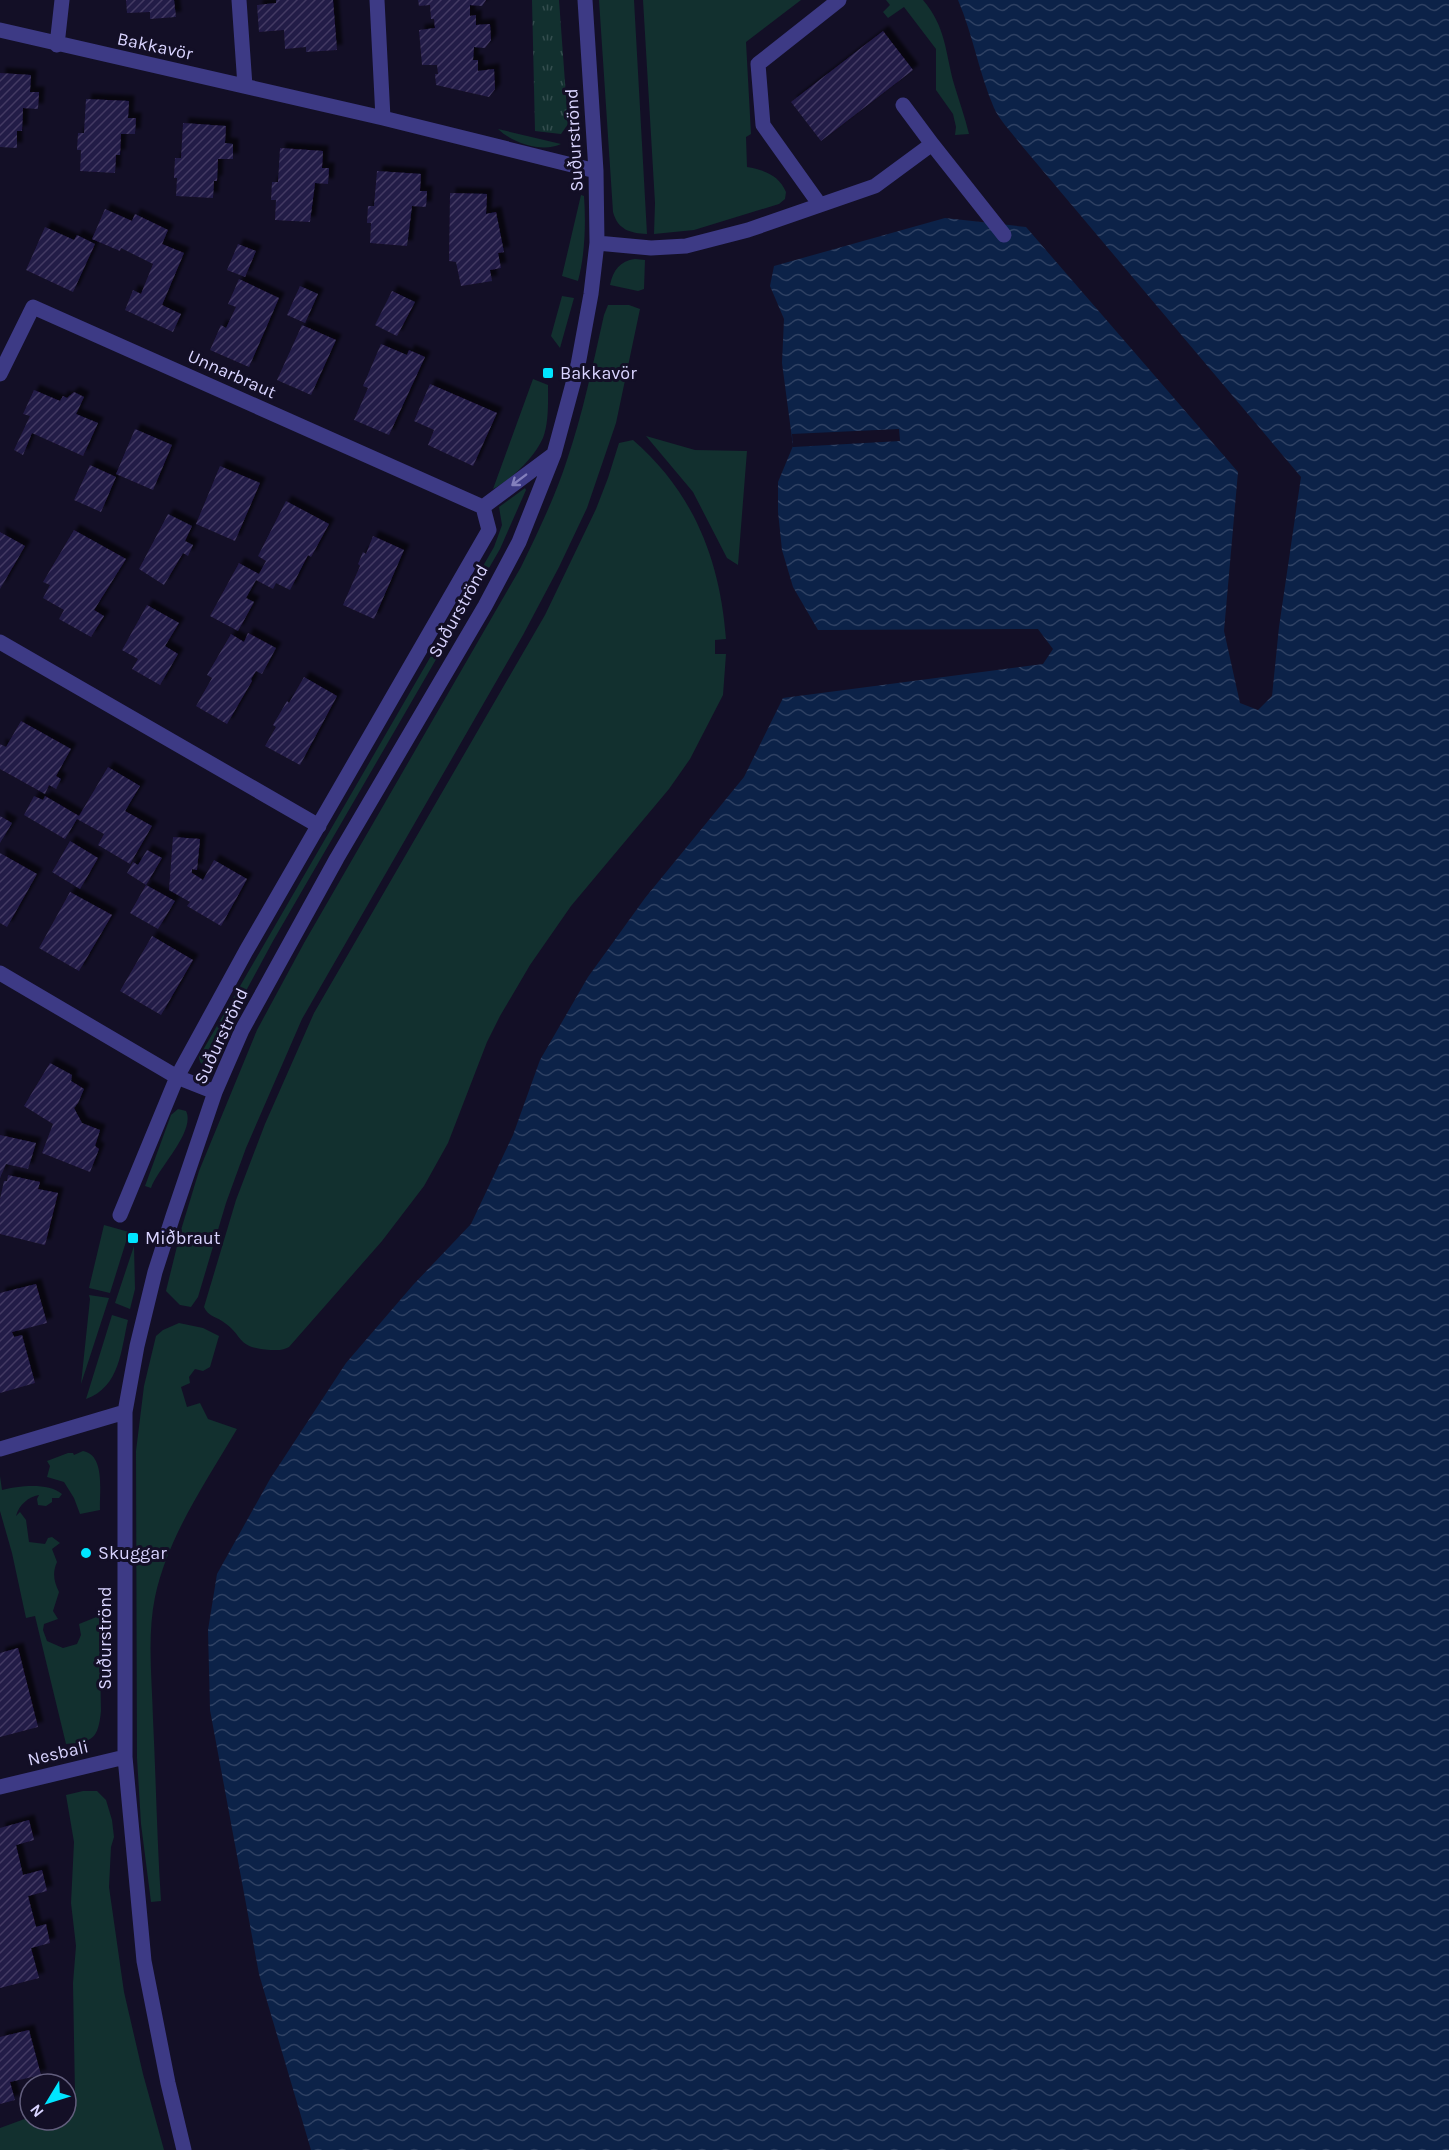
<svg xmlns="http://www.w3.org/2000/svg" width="1449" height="2150" font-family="Karla,sans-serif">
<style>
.green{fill:#12302f}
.park{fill:url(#park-tufts)}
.water{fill:url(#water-waves)}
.pier{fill:#130f26}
.building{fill:url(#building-hatch);filter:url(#shadow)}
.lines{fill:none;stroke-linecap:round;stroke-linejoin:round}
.minor{stroke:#3d3a85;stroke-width:15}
.oneway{stroke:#837fbc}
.poi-dot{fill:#00e5ff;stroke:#130f26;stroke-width:2}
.labels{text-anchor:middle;stroke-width:6;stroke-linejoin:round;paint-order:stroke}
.street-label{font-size:18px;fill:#d9d4ff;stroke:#130f26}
.poi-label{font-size:18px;fill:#d9d4ff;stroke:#130f26;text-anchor:start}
</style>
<defs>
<pattern id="park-tufts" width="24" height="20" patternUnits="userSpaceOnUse" patternTransform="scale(1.5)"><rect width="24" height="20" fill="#12302f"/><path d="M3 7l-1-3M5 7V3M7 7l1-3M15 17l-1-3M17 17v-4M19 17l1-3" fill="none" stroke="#344d4e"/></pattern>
<pattern id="water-waves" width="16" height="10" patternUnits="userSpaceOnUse" patternTransform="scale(1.5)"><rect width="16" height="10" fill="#0c2248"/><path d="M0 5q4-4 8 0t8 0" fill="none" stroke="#2f4163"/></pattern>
<pattern id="building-hatch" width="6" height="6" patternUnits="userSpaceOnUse" patternTransform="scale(1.5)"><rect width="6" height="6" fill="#241b47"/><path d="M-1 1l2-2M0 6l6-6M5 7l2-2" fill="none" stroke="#433b63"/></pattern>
<filter id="shadow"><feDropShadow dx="5.5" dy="-5.5" stdDeviation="1.5" flood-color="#0009"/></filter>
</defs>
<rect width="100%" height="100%" fill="#130f26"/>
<path class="green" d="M 599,0 L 634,0 L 647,234 C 630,233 618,230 613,212 Z
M 643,0 L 801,0 L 746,42 L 751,134 L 746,137 L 747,167 C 764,170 779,175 786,192 L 785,199 L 779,204 L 694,230 L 654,234 L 655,203 Z
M 886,0 L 923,0 C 946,27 945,51 954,84 C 959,101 965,117 969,134 L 955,135 L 956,127 L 953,114 L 936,90 L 936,49 L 904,7 L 888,18 L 883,12 L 890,5 Z
M 498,129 L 561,144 C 543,153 512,143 498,129 Z
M 581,195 L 584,196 C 586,223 585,255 578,281 L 562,276 Z
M 635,259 L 645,260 L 644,289 L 638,291 L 610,285 C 613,270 620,261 635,259 Z
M 562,296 L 574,298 L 560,348 L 551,336 Z
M 608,305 L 629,305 L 640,309 L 616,423 L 587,508 L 559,567 L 523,635 L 302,1019 L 246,1148 L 226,1203 L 198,1297 L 191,1307 L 180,1305 L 166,1291 L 181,1230 L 199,1171 L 257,1030 L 304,943 L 521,567 C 538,532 555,497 567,460 C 583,413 593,364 604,315 Z
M 533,379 L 548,385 C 548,402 549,422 543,438 C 534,458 512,479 493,489 Z
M 646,436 L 695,450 L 747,451 L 738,565 L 727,558 L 693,492 Z
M 633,440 C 694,493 720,560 726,639 L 715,640 L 715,654 L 726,654 L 723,695 L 690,759 L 669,789 L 571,906 L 530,965 L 500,1016 L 487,1042 L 448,1143 L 424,1186 L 382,1241 L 289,1347 C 282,1351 277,1350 270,1350 C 234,1347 246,1337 222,1321 C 214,1316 208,1316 204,1307 L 236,1200 L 265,1124 L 314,1013 L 545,615 L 596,509 L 608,478 L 619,443 Z
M 525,488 L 526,490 L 500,549 L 273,941 L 233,1015 L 213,1063 L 211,1065 L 204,1066 L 200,1062 L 199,1057 L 494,547 L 502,525 L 499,507 Z
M 178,1109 L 186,1111 C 196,1131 158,1168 151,1188 L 145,1186 L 171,1115 Z
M 104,1225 L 129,1232 L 110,1293 L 89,1288 Z
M 134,1246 L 135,1289 L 130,1309 L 115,1303 Z
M 89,1295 L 109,1298 L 81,1384 L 90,1299 Z
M 112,1315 L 128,1320 C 121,1350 120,1387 86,1399 Z
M 179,1323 L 203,1328 L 219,1336 L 210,1367 L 203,1371 L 195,1369 L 189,1377 L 190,1383 L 181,1387 L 187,1407 L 200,1403 L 208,1419 L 237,1429 C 206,1482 168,1536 155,1597 C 147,1636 152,1679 153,1719 C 156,1780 157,1841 161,1901 L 151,1902 L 141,1824 L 137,1758 L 136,1451 L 144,1386 L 156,1336 L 163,1330 Z
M 83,1451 C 106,1455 99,1494 100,1510 L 80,1514 L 74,1498 L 64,1482 L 47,1477 L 50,1466 L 47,1461 L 68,1453 L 73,1453 L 74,1455 Z
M 0,1476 L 2,1490 C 18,1486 48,1482 62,1494 L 59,1498 L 52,1498 L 52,1502 L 46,1506 L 38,1505 L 37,1499 L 39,1495 C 28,1497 19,1505 16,1516 L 20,1512 L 26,1520 L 29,1542 L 45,1544 L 48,1538 L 52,1537 L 60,1543 L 52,1549 L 57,1562 C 52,1573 54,1582 59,1592 L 53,1611 L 58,1619 L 44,1624 L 43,1630 L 47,1641 L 63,1648 L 77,1644 L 81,1635 L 79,1624 L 99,1616 L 101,1711 C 98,1739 93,1742 66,1744 L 35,1616 L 26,1618 L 12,1553 L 0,1511 Z
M 83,1791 L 97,1791 L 106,1800 L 112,1820 L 114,1837 L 111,1847 L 109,1887 L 124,1992 L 143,2074 L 164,2150 L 0,2150 L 0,2128 L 30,2117 L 30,2120 L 66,2120 L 66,2100 L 75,2095 L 73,1983 L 76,1946 L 71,1903 L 74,1842 L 66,1795 Z"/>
<path class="park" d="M 532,0 L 559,0 L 568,124 L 561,134 L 535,131 Z"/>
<path class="water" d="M 958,0 L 1449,0 L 1449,2150 L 311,2150 L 259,1974 L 210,1710 L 208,1630 L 217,1574 L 270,1479 L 346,1363 L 413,1285 L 471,1224 L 513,1135 L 540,1060 L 588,977 L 645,898 L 744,777 L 783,698 L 1043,664 L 1053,649 L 1038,629 L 818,630 L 793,587 L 782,550 L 778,512 L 778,482 L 793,446 L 782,363 L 784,319 L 770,286 L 774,266 L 945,218 L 1026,227 L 1238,472 L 1224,631 L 1240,703 L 1258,710 L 1272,696 L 1279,627 L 1301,477 L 1022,146 C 1013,134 1000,121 994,108 C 979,73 973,35 958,0 Z"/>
<path class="pier" d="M 899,429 L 900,441 L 793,447 L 792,434 Z"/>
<path class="building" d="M 126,0 L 174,0 L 176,17 L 150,19 L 150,12 L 127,13 Z
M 276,0 L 333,0 L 337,50 L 306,52 L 306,47 L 285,49 L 284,30 L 259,32 L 257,5 L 276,3 Z
M 418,0 L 486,0 L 482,6 L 470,5 L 470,16 L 476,15 L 476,25 L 490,24 L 491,40 L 485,48 L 474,47 L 473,60 L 478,60 L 478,71 L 494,69 L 495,89 L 489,97 L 436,85 L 435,74 L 438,74 L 437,65 L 422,65 L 419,30 L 435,28 L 434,19 L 431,19 L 430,5 L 419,6 Z
M 883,31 L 913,70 L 821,141 L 791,102 Z
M 0,73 L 31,75 L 30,92 L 39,92 L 38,109 L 23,108 L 22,131 L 17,131 L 17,148 L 0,147 Z
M 86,99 L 129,101 L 128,118 L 136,118 L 135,134 L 121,134 L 120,155 L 116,155 L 115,173 L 80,171 L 81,150 L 77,150 L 78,133 L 84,133 Z
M 183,123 L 226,126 L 225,143 L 233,144 L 233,159 L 218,159 L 217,181 L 214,181 L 213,198 L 176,196 L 177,178 L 174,178 L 175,158 L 181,158 Z
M 280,148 L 323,151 L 322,168 L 329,168 L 328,184 L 315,183 L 310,222 L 275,220 L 276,200 L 271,200 L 272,182 L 278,182 Z
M 377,171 L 421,174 L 420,191 L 427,191 L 426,207 L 412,206 L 407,246 L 370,243 L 371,223 L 367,223 L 368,206 L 374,206 Z
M 450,193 L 487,194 L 486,214 L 496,212 L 504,252 L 498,253 L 501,268 L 490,270 L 492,281 L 461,286 L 456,262 L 449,261 Z
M 105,209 L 132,221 L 135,214 L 168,230 L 162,244 L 184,253 L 162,305 L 181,314 L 173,332 L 125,310 L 133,290 L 141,294 L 153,264 L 121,248 L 120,251 L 92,239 Z
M 45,227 L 74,240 L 77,235 L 95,244 L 73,292 L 26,270 Z
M 238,244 L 256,251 L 245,277 L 227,270 Z
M 239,279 L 279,298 L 249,367 L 210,350 L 221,325 L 226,328 L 236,307 L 228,304 Z
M 300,286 L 318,294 L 305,323 L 287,315 Z
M 392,291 L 415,302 L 397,336 L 375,325 Z
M 302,325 L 336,340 L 311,395 L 277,380 Z
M 381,344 L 407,355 L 409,350 L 425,357 L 389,435 L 354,420 L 368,388 L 363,386 Z
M 430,384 L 497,413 L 473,466 L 428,445 L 434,430 L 414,421 Z
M 34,390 L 60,401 L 63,396 L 67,398 L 74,392 L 84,397 L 76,414 L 98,423 L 83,456 L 32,433 L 23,455 L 14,450 L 30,416 L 23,414 Z
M 135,429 L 172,445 L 153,490 L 116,474 Z
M 90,465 L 116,477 L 101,512 L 74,500 Z
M 220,466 L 260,483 L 235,541 L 196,524 Z
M 286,501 L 329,524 L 311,557 L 308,555 L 290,590 L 276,583 L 273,589 L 256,580 L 246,598 L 254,602 L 238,631 L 210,616 L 239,563 L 259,574 L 266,561 L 258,556 Z
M 168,514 L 192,526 L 185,541 L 193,545 L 188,556 L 183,553 L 164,585 L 139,569 Z
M 74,530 L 126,559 L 94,610 L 104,616 L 91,637 L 59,619 L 64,610 L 43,598 L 50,585 L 43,582 Z
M 0,532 L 25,546 L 0,589 Z
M 373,536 L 404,550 L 374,619 L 343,605 L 360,566 L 358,564 L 363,552 L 366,554 Z
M 147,605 L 179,623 L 165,646 L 178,654 L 160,685 L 132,669 L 138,659 L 122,650 Z
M 248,633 L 276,648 L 262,674 L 256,671 L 251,679 L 252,681 L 227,724 L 196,706 L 212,678 L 207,675 L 231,634 L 244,642 Z
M 304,677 L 337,696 L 300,765 L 265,746 L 276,727 L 273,725 L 287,701 L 289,703 Z
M 21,721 L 71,749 L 56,776 L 61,779 L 56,789 L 49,785 L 45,794 L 0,769 L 0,744 L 6,747 Z
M 108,767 L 140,786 L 125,811 L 152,826 L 130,864 L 98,845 L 104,834 L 77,819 L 65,839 L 24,815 L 34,796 L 43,800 L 45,796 L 79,816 Z
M 0,816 L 12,823 L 0,843 Z
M 173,837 L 200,839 L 197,870 L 192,869 L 192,873 L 203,880 L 214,860 L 247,879 L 221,926 L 187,906 L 190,902 L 169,890 Z
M 70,841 L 98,858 L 80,889 L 52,872 Z
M 147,850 L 162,858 L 146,885 L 127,873 L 133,862 L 138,865 Z
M 0,853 L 37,874 L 7,927 L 0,923 Z
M 146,885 L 175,901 L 158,929 L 130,913 Z
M 70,892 L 112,915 L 79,971 L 39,948 Z
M 152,936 L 193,960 L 161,1015 L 120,991 Z
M 50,1063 L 72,1075 L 71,1081 L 84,1089 L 78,1103 L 74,1108 L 82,1123 L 100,1130 L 95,1146 L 99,1149 L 90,1172 L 42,1153 L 53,1124 L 24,1106 Z
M 0,1135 L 36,1143 L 28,1169 L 6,1164 L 0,1178 Z
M 8,1175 L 40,1182 L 38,1189 L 58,1193 L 45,1245 L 0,1234 L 0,1199 L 4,1181 L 7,1181 Z
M 36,1284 L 47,1323 L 12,1332 L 14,1337 L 22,1335 L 35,1383 L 0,1393 L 0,1293 Z
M 18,1648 L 38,1727 L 0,1737 L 0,1653 Z
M 29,1820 L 34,1840 L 16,1845 L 23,1875 L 42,1870 L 47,1891 L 28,1896 L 36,1927 L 46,1924 L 50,1943 L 31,1948 L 39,1978 L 0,1988 L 0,1828 Z
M 29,2030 L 41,2075 L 10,2082 L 15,2100 L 0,2104 L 0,2037 Z"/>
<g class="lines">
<path class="minor" d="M 239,0 L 245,86
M 377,0 L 383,118
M 0,30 L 383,118 L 596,171
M 57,45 L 62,0
M 932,144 L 1004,235
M 820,205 L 763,125 L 758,64 L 839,0
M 597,243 L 651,248 L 686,246 L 748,230 L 875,186 L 932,144 L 903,105
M 0,374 L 33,307 L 483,507
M 483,507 L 554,454
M 0,642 L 319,826
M 0,973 L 177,1077 L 215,1092
M 120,1215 L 177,1077 L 246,951 L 489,530 L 483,507
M 0,1449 L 125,1412
M 0,1787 L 125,1757
M 184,2150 L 168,2083 L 144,1961 L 125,1757 L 125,1412 L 137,1346 L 155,1272 L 173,1216 L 215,1092 L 242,1030 L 337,858 L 485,606 L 519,542 L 554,454 L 578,365 L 591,294 L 597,243 L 596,171 L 585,0"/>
</g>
<defs><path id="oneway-shaft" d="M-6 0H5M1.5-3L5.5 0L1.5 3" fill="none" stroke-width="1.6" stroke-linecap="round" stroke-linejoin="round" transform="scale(1.5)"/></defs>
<use class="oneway" href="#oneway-shaft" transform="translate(519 480) rotate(143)"/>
<g class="poi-dot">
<rect x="542" y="367" width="12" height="12" rx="3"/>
<rect x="127" y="1232" width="12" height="12" rx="3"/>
<circle cx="86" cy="1553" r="6"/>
</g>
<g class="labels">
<g class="street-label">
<text transform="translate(155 46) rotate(12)" y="6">Bakkavör</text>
<text transform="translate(574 140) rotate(-93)" y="6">Suðurströnd</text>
<text transform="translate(232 374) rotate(24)" y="6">Unnarbraut</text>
<text transform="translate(458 611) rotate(-61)" y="6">Suðurströnd</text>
<text transform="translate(221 1036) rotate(-65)" y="6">Suðurströnd</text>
<text transform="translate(105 1638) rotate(-90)" y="6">Suðurströnd</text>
<text transform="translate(58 1753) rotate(-13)" y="6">Nesbali</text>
</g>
<g class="poi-label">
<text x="560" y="379">Bakkavör</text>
<text x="145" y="1244">Miðbraut</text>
<text x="98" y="1559">Skuggar</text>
</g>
</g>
<g transform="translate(48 2102) rotate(232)"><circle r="28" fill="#130f26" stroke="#625e7d" stroke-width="1.5"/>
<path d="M0-4.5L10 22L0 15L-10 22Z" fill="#00e5ff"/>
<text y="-9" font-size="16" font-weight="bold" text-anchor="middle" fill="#d9d4ff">N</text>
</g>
</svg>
